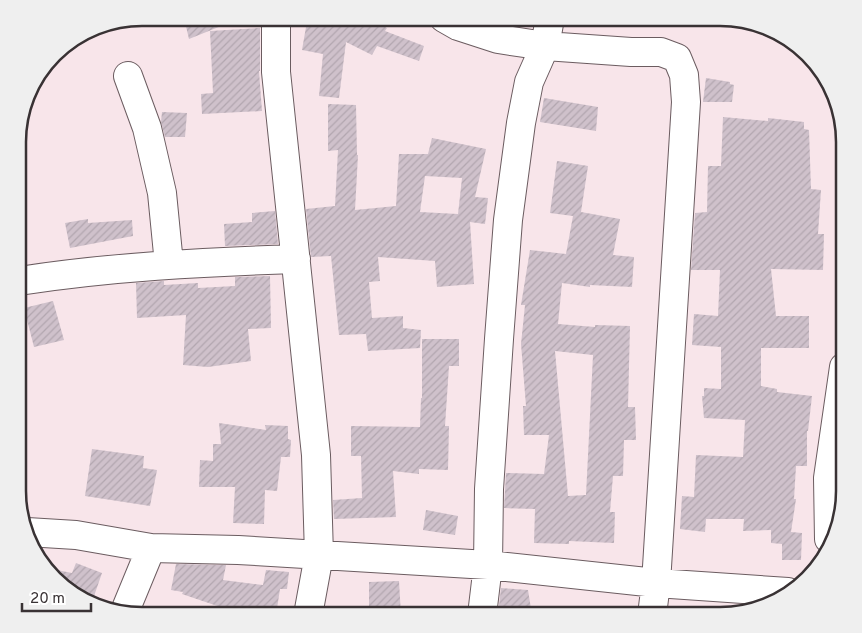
<svg xmlns="http://www.w3.org/2000/svg" width="862" height="633" font-family="Overpass,sans-serif">
<style>
.building{fill:url(#building-hatch);fill-rule:evenodd}
.lines{fill:none;stroke-linecap:round;stroke-linejoin:round}
.minor-casing{stroke:#6b5c60;stroke-width:30}
.minor{stroke:#fff;stroke-width:28}
.rim{fill:none;stroke:#393234;stroke-width:2.5}
</style>
<defs>
<pattern id="building-hatch" width="6" height="6" patternUnits="userSpaceOnUse" patternTransform="scale(1.25)"><rect width="6" height="6" fill="#cfc1cb"/><path d="M-1 1l2-2M0 6l6-6M5 7l2-2" fill="none" stroke="#b2a6af"/></pattern>
</defs>
<rect width="100%" height="100%" fill="#f8e5ea"/>
<path class="building" d="M 184,18 L 241,18 L 189,39 Z
M 312,18 L 368,18 L 387,28 L 385,31 L 424,46 L 419,61 L 377,46 L 372,55 L 346,42 L 339,98 L 319,96 L 323,54 L 302,50 L 306,27 Z
M 260,28 L 260,71 L 259,71 L 262,111 L 202,114 L 201,94 L 213,93 L 210,31 Z
M 706,78 L 730,82 L 730,84 L 734,85 L 732,102 L 703,102 Z
M 544,98 L 598,107 L 596,131 L 540,122 Z
M 328,104 L 356,105 L 357,155 L 358,155 L 355,210 L 396,206 L 399,154 L 428,154 L 432,138 L 486,149 L 475,197 L 488,198 L 485,224 L 470,222 L 474,284 L 437,287 L 435,261 L 378,257 L 380,281 L 369,282 L 372,318 L 403,316 L 403,328 L 421,330 L 420,348 L 368,351 L 366,334 L 339,335 L 331,256 L 311,257 L 306,209 L 335,206 L 338,150 L 328,151 ZM 425,176 L 462,178 L 458,214 L 420,212 Z
M 162,112 L 187,113 L 185,137 L 165,137 L 161,122 Z
M 723,117 L 768,121 L 768,118 L 804,122 L 804,129 L 809,130 L 811,189 L 821,190 L 818,234 L 824,234 L 823,270 L 771,269 L 776,316 L 809,316 L 809,348 L 761,348 L 761,386 L 777,389 L 777,392 L 812,396 L 808,431 L 807,431 L 807,466 L 796,466 L 794,499 L 796,499 L 791,532 L 802,533 L 801,560 L 782,560 L 782,544 L 771,543 L 771,530 L 743,531 L 744,519 L 706,519 L 705,532 L 680,529 L 682,496 L 694,497 L 696,455 L 743,457 L 745,420 L 704,418 L 702,396 L 704,396 L 704,388 L 721,389 L 721,347 L 692,345 L 694,314 L 718,316 L 720,270 L 691,270 L 695,213 L 707,212 L 708,166 L 721,166 Z
M 557,161 L 588,166 L 581,212 L 620,219 L 613,255 L 634,257 L 632,287 L 590,285 L 590,287 L 562,283 L 558,324 L 595,327 L 595,325 L 630,326 L 628,407 L 635,407 L 636,440 L 624,440 L 623,476 L 613,476 L 610,512 L 615,512 L 614,543 L 569,541 L 569,544 L 534,543 L 535,509 L 504,508 L 506,473 L 544,474 L 549,435 L 524,435 L 523,406 L 526,406 L 521,344 L 525,305 L 521,305 L 530,250 L 566,254 L 573,216 L 550,213 ZM 555,351 L 593,355 L 586,495 L 568,496 Z
M 275,211 L 278,244 L 225,246 L 224,224 L 252,222 L 252,213 Z
M 88,219 L 88,223 L 132,220 L 133,236 L 70,248 L 65,223 Z
M 270,276 L 271,328 L 248,329 L 251,361 L 208,367 L 183,365 L 186,315 L 137,318 L 136,283 L 164,281 L 164,285 L 198,283 L 198,288 L 235,286 L 235,277 Z
M 53,301 L 64,340 L 34,347 L 24,308 Z
M 422,339 L 459,339 L 459,366 L 449,366 L 445,426 L 449,426 L 448,470 L 419,469 L 419,474 L 393,471 L 396,517 L 334,519 L 333,500 L 362,498 L 361,456 L 351,456 L 351,426 L 420,427 L 421,398 L 422,398 Z
M 219,423 L 266,430 L 265,425 L 288,426 L 288,439 L 291,440 L 290,457 L 281,457 L 277,491 L 265,490 L 264,524 L 233,523 L 235,487 L 199,487 L 200,460 L 213,461 L 213,444 L 221,444 Z
M 92,449 L 144,456 L 143,468 L 157,470 L 150,506 L 85,496 Z
M 426,510 L 458,516 L 455,535 L 423,530 Z
M 76,563 L 102,573 L 93,599 L 66,590 L 47,568 L 72,573 Z
M 176,564 L 226,565 L 223,580 L 263,585 L 266,570 L 289,572 L 287,589 L 280,589 L 276,615 L 241,614 L 182,594 L 183,592 L 171,590 Z
M 399,581 L 401,615 L 369,615 L 369,582 Z
M 501,588 L 528,590 L 532,615 L 498,615 Z"/>
<g class="lines">
<defs>
<path id="minor" d="M 276,18 L 276,72 L 316,455 L 319,555 L 308,615
M 444,18 L 458,26 L 498,39 L 545,46 L 631,52 L 661,52 L 677,58 L 684,75 L 686,102 L 656,583 L 652,615
M 128,76 L 147,128 L 162,193 L 169,264
M 19,281 C 110,267 203,262 296,259
M 27,532 L 76,535 L 151,548 L 238,550 L 488,565 L 656,583 L 788,592
M 829,539 L 828,478 L 844,367
M 125,611 L 151,548
M 482,615 L 488,565 L 489,489 L 499,339 L 508,220 L 521,123 L 529,82 L 545,46 L 550,18"/>
</defs>
<use href="#minor" class="minor-casing"/>
<use href="#minor" class="minor"/>
</g>
<path d="M0 0H862V633H0ZM142 26H720A116 116 0 0 1 836 142V491A116 116 0 0 1 720 607H142A116 116 0 0 1 26 491V142A116 116 0 0 1 142 26Z" fill="#efefef" fill-rule="evenodd"/>
<path class="rim" d="M142 26H720A116 116 0 0 1 836 142V491A116 116 0 0 1 720 607H142A116 116 0 0 1 26 491V142A116 116 0 0 1 142 26Z"/>
<path d="M22 603v8h69v-8" fill="none" stroke="#393234" stroke-width="2.5"/>
<text x="30" y="603" font-size="15" fill="#393234" stroke="#ffffff" stroke-width="4" paint-order="stroke">20 m</text>
</svg>
